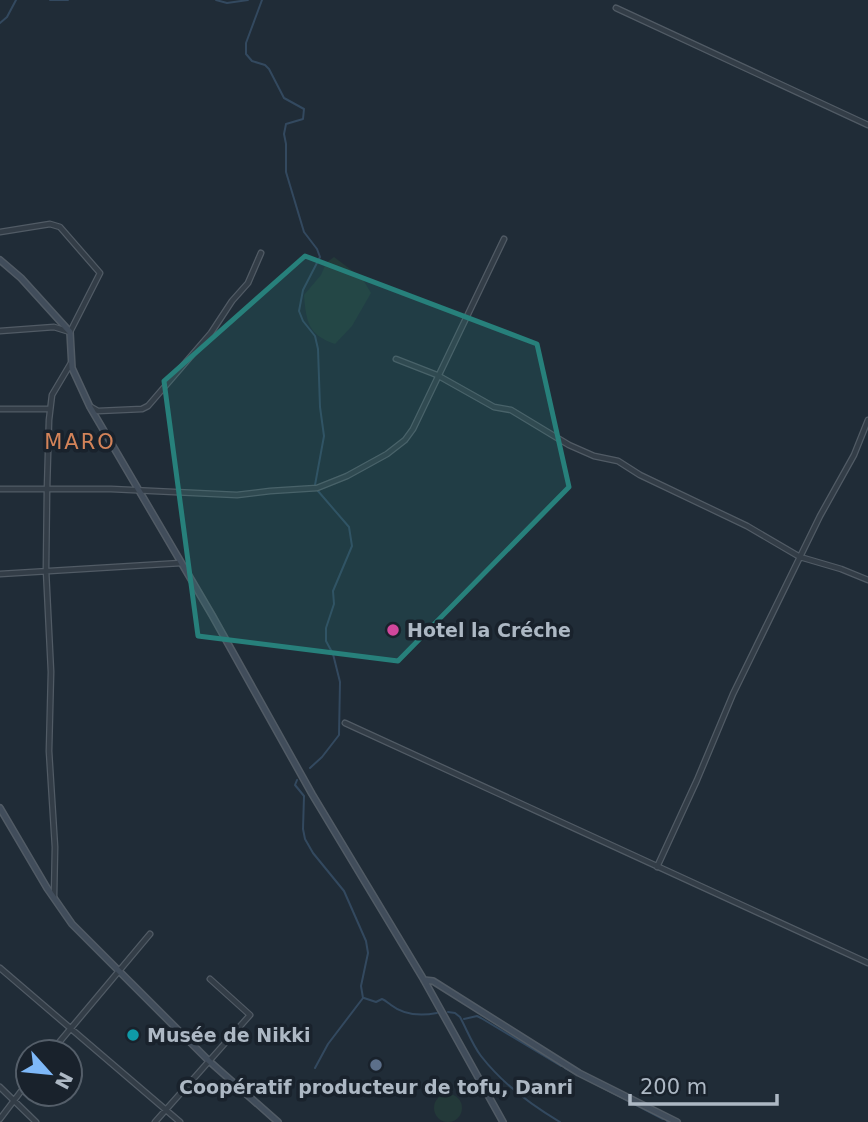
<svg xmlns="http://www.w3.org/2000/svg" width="868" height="1122" font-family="'DejaVu Sans',sans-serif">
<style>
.green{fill:#233939}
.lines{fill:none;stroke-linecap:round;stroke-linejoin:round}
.stream{stroke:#33495f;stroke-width:2}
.street-casing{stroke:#515b65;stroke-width:7}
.secondary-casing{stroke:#515b65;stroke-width:8}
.street{stroke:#333d47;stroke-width:4.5}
.secondary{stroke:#414d5b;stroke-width:5}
.marked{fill:#27807b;fill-opacity:0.2;stroke:#27807b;stroke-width:5;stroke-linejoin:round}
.hotel-dot{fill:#d1479c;stroke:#19222c;stroke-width:2.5}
.culture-dot{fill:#0f9aa8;stroke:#19222c;stroke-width:2.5}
.service-dot{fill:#5c6f8a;stroke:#19222c;stroke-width:2.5}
.labels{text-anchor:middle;stroke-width:7;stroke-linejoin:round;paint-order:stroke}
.poi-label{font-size:19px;font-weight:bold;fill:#adb8c4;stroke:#19222c;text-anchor:start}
.neighbourhood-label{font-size:21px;letter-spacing:2px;fill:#d38359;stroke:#19222c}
</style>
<rect width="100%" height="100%" fill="#202c37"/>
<path class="green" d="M 334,257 L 362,278 L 371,293 L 352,326 L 335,344 C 308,335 306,321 304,295 L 321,275 L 326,263 Z
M434 1108a14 14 0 1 1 28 0a14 14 0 1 1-28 0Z"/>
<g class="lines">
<path class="stream" d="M 50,0 L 68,0
M 216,0 L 227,3 L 248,0
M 262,0 L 246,43 L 246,54 L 252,61 L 265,65 L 269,69 L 284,98 L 304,109 L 303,119 L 286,124 L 284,134 L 286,144 L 286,172 L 304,232 L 317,249 L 320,257 L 303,290 L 299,311 L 303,321 L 315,336 L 318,349 L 320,407 L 324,436 L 315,485
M 0,23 L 7,17 L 16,0
M 310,768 L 322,757 L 339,735 L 340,682 L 333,654 L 326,641 L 326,628 L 334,604 L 333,591 L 352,546 L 349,527 L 318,491
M 297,780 L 295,785 L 304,796 L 303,829 L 305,839 L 313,853 L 344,891 L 366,941 L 368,953 L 361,986 L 363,998 L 328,1044 L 315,1068
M 364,998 L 376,1002 L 382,999 C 385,1000 388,1003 391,1005 C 405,1016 421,1016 437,1013
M 448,1012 L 455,1013 L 460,1017 C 467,1030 472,1044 481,1056 C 502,1083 531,1105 560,1122
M 464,1019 L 477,1016 L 481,1018 L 561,1066
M 565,1068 L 663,1119
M 667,1121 L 669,1122"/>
<defs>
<path id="street" d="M 616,8 L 868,125
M 0,232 L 50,224 L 60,227 L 100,273 L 70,332 L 54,327 L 0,331
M 396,359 L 437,375 L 494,407 L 511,410 L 569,445 L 594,456 L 618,461 L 640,475 L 747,526 L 800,557 L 841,569 L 868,580
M 91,407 L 98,411 L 142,409 L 148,406 L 211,333 L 232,301 L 248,283 L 261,253
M 0,409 L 50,409
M 0,489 L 111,489 L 237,495 L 270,491 L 317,488 L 347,476 L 387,454 L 405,440 L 413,429 L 504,239
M 0,574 L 181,563
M 345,723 L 868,963
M 657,867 L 697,780 L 733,694 L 820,516 L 854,455 L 868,420
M 54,897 L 55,847 L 49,751 L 51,672 L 46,570 L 47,489 L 49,420 L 52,395 L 71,363
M 0,968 L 180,1122
M 51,1052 L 150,934
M 0,1087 L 36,1122
M 0,1119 L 28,1082
M 155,1122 L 250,1015 L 210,979"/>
<path id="secondary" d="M 0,260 L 21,278 L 70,332 L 72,368 L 90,407 L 212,615 L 312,794 L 424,980 L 503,1122
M 0,808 L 47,888 L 72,924 L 209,1061 L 278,1122
M 424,980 L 433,981 L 579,1073 L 677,1122"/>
</defs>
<use href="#street" class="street-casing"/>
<use href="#secondary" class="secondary-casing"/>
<use href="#street" class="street"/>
<use href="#secondary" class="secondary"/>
</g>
<path class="marked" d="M 305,256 L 537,344 L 569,487 L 398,661 L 198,636 L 164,381 Z"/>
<circle class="hotel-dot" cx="393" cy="630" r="7"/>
<circle class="culture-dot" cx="133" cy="1035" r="7"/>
<circle class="service-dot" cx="376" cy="1065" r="7"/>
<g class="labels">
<g class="poi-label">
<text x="407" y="637">Hotel la Créche</text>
<text x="147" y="1042">Musée de Nikki</text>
<text x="376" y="1094" text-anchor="middle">Coopératif producteur de tofu, Danri</text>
</g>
<g class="neighbourhood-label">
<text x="80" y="449">MARO</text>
</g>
</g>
<g transform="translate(49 1073) rotate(117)"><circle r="33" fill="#19222c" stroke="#545e69" stroke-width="2"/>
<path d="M0-5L12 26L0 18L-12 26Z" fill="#7eb8f8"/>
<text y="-10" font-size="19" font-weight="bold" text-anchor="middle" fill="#adb8c4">N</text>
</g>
<path d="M630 1094v10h147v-10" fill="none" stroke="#adb8c4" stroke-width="3.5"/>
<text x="640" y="1094" font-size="21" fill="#adb8c4" stroke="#19222c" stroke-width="5" paint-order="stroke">200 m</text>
</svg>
